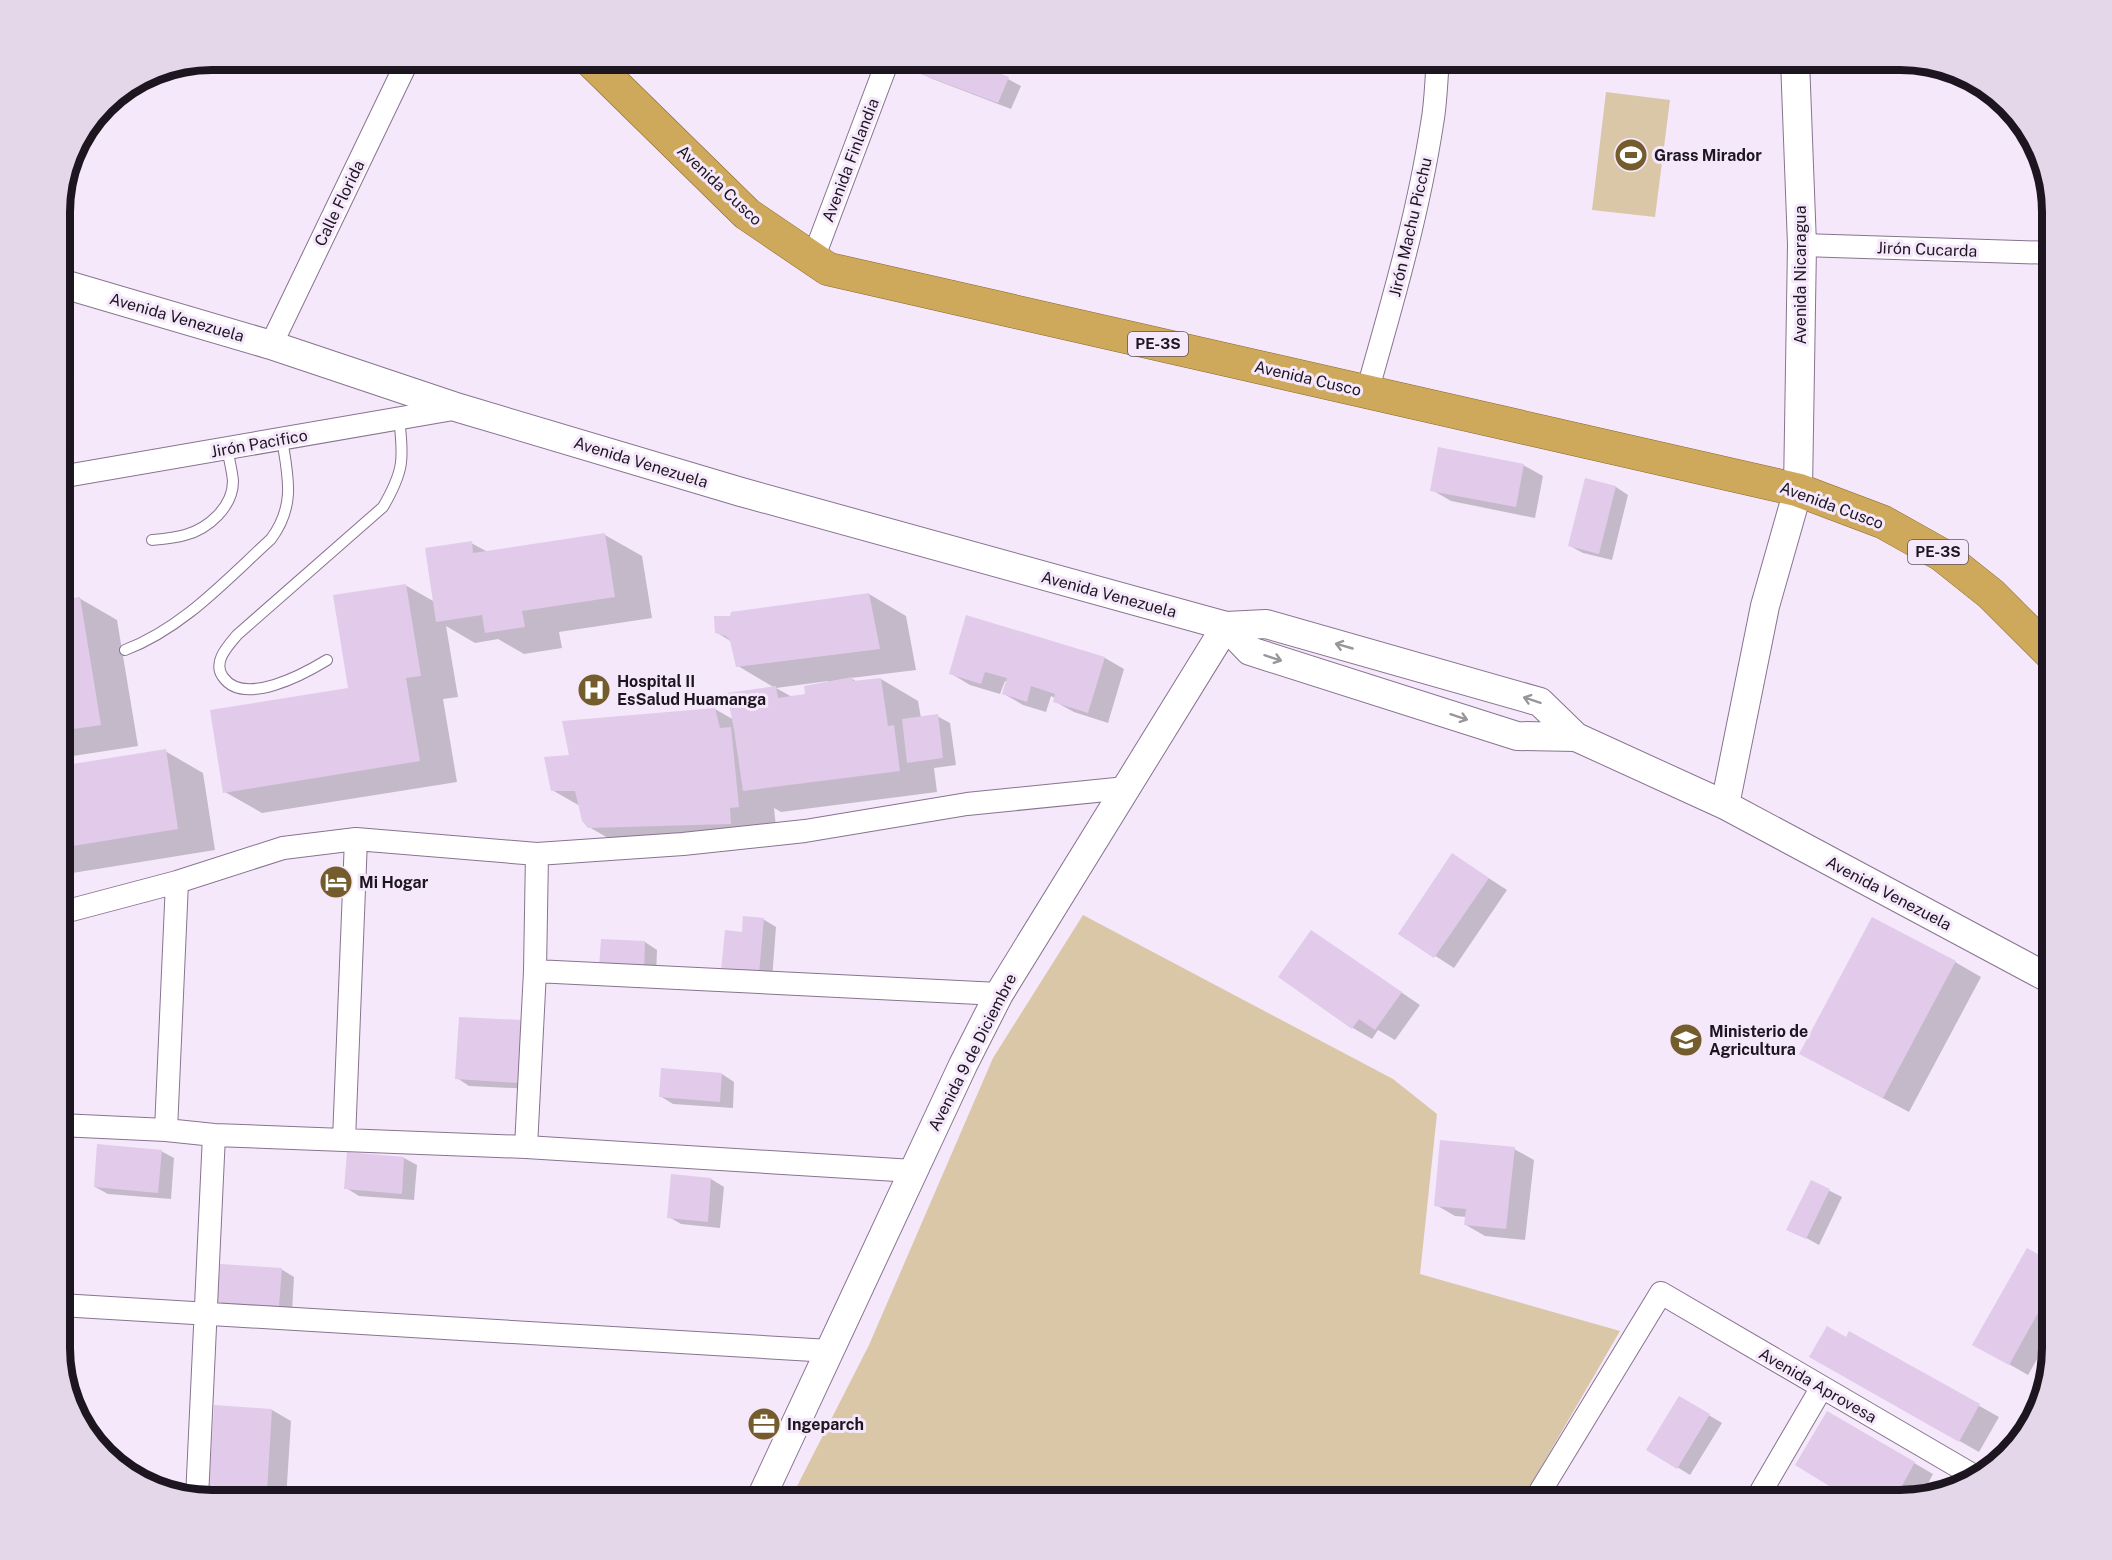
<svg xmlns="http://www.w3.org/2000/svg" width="2112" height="1560" font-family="'Public Sans',sans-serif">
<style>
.green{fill:#d9c7a8}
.shadow{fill:#0003;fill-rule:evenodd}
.building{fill:#e1caea}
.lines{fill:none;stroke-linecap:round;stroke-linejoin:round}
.service-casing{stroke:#887390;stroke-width:12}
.minor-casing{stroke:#887390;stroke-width:24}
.tertiary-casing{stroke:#887390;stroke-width:30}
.trunk-casing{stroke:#88662c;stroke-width:34}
.service{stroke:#fff;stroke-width:10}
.minor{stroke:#fff;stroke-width:22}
.tertiary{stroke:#fff;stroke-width:28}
.trunk{stroke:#cea85b;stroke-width:33}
.oneway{stroke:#99969b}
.labels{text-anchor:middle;stroke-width:6;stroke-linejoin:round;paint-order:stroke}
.shield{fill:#f5e8fb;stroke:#5e5462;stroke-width:1.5}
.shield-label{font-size:15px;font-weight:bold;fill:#1d1520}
.poi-label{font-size:16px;font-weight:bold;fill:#1d1520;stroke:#f5e8fb;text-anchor:start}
.street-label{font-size:16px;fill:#1d1520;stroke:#f5e8fb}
.rim{fill:none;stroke:#1d1520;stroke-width:8}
</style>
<rect width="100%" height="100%" fill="#f5e8fb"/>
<path class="green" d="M 1606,92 L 1670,100 L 1655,217 L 1592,210 Z
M 1083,915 L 1393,1079 L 1437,1114 L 1420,1274 L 1620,1331 L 1522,1500 L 790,1500 L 869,1345 L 993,1058 Z"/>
<path class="shadow" d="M 917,71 L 1008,79 L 1021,86 L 1011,109 L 930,78 Z
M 1523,465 L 1543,476 L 1535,518 L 1451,501 L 1432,490 Z
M 1586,480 L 1616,487 L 1628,495 L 1612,560 L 1583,553 L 1570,546 Z
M 605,535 L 642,556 L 652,618 L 559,632 L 562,648 L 524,654 L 498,639 L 475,643 L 446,626 L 458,697 L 443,699 L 457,782 L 262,813 L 225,792 L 350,689 L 405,585 L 435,602 L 471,543 L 488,552 Z
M 869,594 L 906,616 L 916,670 L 851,678 L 857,682 L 881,679 L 918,701 L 921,718 L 937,716 L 950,723 L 956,765 L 934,768 L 937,792 L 781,812 L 774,808 L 776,828 L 627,849 L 589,827 L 580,806 L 552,790 L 570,756 L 715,709 L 734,720 L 775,688 L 738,666 L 732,642 L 716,632 L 731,617 ZM 828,681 L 829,684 L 807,695 L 792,697 L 776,688 Z
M 79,598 L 117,620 L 138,746 L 60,758 L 60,601 Z
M 967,617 L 1105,658 L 1124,669 L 1108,723 L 1074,712 L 1054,701 L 1055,698 L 1051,696 L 1046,712 L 1023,705 L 1004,694 L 1007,682 L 1005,681 L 1000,694 L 970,685 L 950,673 Z
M 165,751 L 203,773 L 215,850 L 60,875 L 60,768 Z
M 1453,855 L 1507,890 L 1454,968 L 1400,933 Z
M 763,919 L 776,927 L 772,980 L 735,977 L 743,933 Z
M 1312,932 L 1420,1005 L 1395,1040 L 1378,1030 L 1372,1039 L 1353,1028 L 1280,977 Z
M 645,942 L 657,950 L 656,977 L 600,967 Z
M 60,943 L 69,948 L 67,1000 L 60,999 Z
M 1955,962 L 1981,977 L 1909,1112 L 1826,1068 Z
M 460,1018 L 532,1089 L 469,1086 L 457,1078 Z
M 722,1074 L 734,1082 L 733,1108 L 673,1104 L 660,1096 Z
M 1514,1149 L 1534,1160 L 1525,1240 L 1485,1236 L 1466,1225 L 1467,1217 L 1455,1216 L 1436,1205 Z
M 161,1151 L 174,1158 L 171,1199 L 108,1194 L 95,1187 Z
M 349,1154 L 404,1158 L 417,1165 L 414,1200 L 359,1196 L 346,1188 Z
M 711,1179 L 724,1187 L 720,1228 L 681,1224 L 669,1217 Z
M 1812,1182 L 1842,1197 L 1819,1245 L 1799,1234 Z
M 2052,1264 L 2052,1333 L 2028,1375 L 1974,1344 Z
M 281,1269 L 294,1277 L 292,1312 L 231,1309 L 219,1301 Z
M 1850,1333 L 1999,1417 L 1979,1452 L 1811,1357 L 1846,1339 Z
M 1680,1398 L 1722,1423 L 1690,1475 L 1648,1449 Z
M 215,1406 L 272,1410 L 291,1421 L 286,1500 L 230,1498 L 210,1487 Z
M 1828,1413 L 1933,1474 L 1922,1495 L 1900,1500 L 1858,1500 Z"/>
<path class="building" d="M 920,60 L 964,60 L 1009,77 L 998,103 L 915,72 Z
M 1438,447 L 1524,464 L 1516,507 L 1430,491 Z
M 1585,478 L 1616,486 L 1599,554 L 1568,546 Z
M 605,533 L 615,597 L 522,611 L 525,627 L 485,633 L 482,615 L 436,622 L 425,548 L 472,541 L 473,553 Z
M 406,584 L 421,676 L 406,678 L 420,761 L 223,793 L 210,710 L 348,688 L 333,595 Z
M 869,593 L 880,649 L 736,667 L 730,641 L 726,636 L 715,633 L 714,616 L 730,616 L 731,612 Z
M 80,597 L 101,725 L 60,731 L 60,600 Z
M 966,615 L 1105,657 L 1088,713 L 1053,702 L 1055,694 L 1031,686 L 1027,702 L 1002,694 L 1007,678 L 985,672 L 981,684 L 949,674 Z
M 852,677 L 853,681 L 881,678 L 888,726 L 894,725 L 900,771 L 743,791 L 734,730 L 727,693 L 776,686 L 778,698 L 805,694 L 804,686 Z
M 715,708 L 720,728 L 731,727 L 739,807 L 730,808 L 731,824 L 588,828 L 582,821 L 575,791 L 551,791 L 544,757 L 569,755 L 562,721 Z
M 938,714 L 943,758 L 907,763 L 902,719 Z
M 166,749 L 178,829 L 60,848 L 60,766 Z
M 1452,853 L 1489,878 L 1434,958 L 1398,934 Z
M 743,916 L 764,918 L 759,974 L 721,971 L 725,930 L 742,932 Z
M 1872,917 L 1956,961 L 1883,1098 L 1799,1054 Z
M 1311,930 L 1402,992 L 1375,1030 L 1359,1019 L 1352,1029 L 1278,977 Z
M 601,939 L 645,941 L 644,970 L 599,968 Z
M 459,1017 L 523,1020 L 519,1083 L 455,1079 Z
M 661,1068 L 722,1073 L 720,1102 L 659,1097 Z
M 1440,1140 L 1515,1147 L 1506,1229 L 1464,1225 L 1466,1209 L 1434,1206 Z
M 97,1144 L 162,1150 L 158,1193 L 94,1187 Z
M 347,1152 L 404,1157 L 402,1194 L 344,1189 Z
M 671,1174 L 711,1178 L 708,1222 L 667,1218 Z
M 1811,1180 L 1830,1189 L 1806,1239 L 1786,1230 Z
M 2027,1248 L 2052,1262 L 2052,1288 L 2009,1365 L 1972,1345 Z
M 220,1264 L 282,1268 L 279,1306 L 217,1302 Z
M 1827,1326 L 1846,1337 L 1849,1331 L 1980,1404 L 1959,1442 L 1809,1357 Z
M 1679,1396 L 1710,1414 L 1677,1469 L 1646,1450 Z
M 214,1405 L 272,1409 L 267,1492 L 209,1488 Z
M 1827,1411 L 1915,1462 L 1896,1497 L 1893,1500 L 1852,1500 L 1795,1465 Z"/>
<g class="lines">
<defs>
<path id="service" d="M 152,540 C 163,539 175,538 185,535 C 208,529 233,507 233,481 C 232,470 229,459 227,448
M 125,650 C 183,628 226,580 271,539 C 296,505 288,477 282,439
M 327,660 C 304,674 244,707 223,677 C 212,662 228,646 237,635 L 383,507 C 404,471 404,459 399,418"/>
<path id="minor" d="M 1802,245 L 2052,253
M 813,259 L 888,60
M 271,345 L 408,60
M 1367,392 C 1392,304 1418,215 1432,124 C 1436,103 1436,81 1438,60
M 60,477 L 459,408
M 60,913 L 177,882 L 283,848 L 356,839 L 537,854 L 683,844 L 805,831 L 967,804 L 1126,788
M 535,971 L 999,994
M 60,1125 L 166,1130 L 214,1135 L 526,1147 L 913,1171
M 166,1130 L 177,882
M 344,1140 L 356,839
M 526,1147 L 535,971 L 537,854
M 60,1305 L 830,1351
M 197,1498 L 214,1135
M 1535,1500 L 1661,1293 L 1976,1477
M 1756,1500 L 1822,1387"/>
<path id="tertiary" d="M 60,283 L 271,345 L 459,408 L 741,492 L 1226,626 L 1266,624 L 1540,702 L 1576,737 L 1725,805 L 2052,980
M 1226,626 L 1250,651 L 1517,736 L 1576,737
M 1725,805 L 1765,606 L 1798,490 L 1802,245 L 1795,60
M 760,1500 L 963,1065 L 999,994 L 1226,626"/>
<path id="trunk" d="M 590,60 L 747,214 L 828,269 L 1798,490 L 1883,522 L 1942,555 L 1991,594 L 2052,655"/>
</defs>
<use href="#service" class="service-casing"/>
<use href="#minor" class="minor-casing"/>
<use href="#tertiary" class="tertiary-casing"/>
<use href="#trunk" class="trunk-casing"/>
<use href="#service" class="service"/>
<use href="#minor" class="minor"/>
<use href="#tertiary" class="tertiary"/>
<use href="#trunk" class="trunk"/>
</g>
<defs><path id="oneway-shaft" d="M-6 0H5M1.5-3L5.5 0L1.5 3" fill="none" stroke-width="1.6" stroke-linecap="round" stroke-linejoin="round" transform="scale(1.5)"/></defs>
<g class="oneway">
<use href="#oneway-shaft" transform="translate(1344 646) rotate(-164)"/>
<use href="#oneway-shaft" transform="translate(1273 658) rotate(18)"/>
<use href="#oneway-shaft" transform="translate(1532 700) rotate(-162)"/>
<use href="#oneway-shaft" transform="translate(1459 717) rotate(18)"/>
</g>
<defs>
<symbol id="stadium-disc" viewBox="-11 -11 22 22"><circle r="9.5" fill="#755c2d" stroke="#f5e8fb"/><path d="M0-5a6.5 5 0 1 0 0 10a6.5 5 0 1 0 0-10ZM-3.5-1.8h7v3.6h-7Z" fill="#fff"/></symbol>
<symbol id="hospital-disc" viewBox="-11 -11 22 22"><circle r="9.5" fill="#755c2d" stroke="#f5e8fb"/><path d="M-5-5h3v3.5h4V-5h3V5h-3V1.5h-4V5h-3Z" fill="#fff"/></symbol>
<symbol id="hotel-disc" viewBox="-11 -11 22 22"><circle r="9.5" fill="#755c2d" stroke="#f5e8fb"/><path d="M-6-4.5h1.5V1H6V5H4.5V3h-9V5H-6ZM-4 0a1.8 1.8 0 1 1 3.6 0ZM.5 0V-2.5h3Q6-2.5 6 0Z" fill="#fff"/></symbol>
<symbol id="school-disc" viewBox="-11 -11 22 22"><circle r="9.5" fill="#755c2d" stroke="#f5e8fb"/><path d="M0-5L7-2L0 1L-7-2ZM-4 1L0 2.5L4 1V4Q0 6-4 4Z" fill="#fff"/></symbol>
<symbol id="office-disc" viewBox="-11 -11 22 22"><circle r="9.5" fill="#755c2d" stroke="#f5e8fb"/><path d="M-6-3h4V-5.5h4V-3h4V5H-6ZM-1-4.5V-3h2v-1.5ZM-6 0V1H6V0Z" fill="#fff"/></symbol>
</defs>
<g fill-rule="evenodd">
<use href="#stadium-disc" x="1612" y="136" width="38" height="38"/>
<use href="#hospital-disc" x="575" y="671" width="38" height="38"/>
<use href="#hotel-disc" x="317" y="863" width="38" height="38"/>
<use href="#school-disc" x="1667" y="1021" width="38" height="38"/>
<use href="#office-disc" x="745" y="1405" width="38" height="38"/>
</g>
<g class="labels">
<g class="shield">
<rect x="1128" y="332" width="60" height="24" rx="4.5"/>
<rect x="1908" y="540" width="60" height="24" rx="4.5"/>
</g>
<g class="shield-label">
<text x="1158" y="349">PE-3S</text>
<text x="1938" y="557">PE-3S</text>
</g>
<g class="poi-label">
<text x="1654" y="161">Grass Mirador</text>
<text x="617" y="687">Hospital II<tspan x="617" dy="18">EsSalud Huamanga</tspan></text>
<text x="359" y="888">Mi Hogar</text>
<text x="1709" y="1037">Ministerio de<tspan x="1709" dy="18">Agricultura</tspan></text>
<text x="787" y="1430">Ingeparch</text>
</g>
<g class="street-label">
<text transform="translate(850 160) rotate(-69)" y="6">Avenida Finlandia</text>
<text transform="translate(720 185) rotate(43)" y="6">Avenida Cusco</text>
<text transform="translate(339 203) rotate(-64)" y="6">Calle Florida</text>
<text transform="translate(1410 227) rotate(-77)" y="6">Jirón Machu Picchu</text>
<text transform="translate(1927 249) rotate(2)" y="6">Jirón Cucarda</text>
<text transform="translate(1800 275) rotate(-90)" y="6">Avenida Nicaragua</text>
<text transform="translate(177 317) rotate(16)" y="6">Avenida Venezuela</text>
<text transform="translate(1308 378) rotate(13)" y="6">Avenida Cusco</text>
<text transform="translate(259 443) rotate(-10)" y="6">Jirón Pacifico</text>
<text transform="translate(641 462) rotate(17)" y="6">Avenida Venezuela</text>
<text transform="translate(1832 505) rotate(20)" y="6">Avenida Cusco</text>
<text transform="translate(1109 594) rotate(15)" y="6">Avenida Venezuela</text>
<text transform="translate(1889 893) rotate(28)" y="6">Avenida Venezuela</text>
<text transform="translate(972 1052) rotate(-63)" y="6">Avenida 9 de Diciembre</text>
<text transform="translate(1818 1385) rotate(30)" y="6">Avenida Aprovesa</text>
</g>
</g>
<path d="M0 0H2112V1560H0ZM212 70H1900A142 142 0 0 1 2042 212V1348A142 142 0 0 1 1900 1490H212A142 142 0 0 1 70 1348V212A142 142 0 0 1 212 70Z" fill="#e4d7e9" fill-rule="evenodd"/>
<path class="rim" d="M212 70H1900A142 142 0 0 1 2042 212V1348A142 142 0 0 1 1900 1490H212A142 142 0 0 1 70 1348V212A142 142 0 0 1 212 70Z"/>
</svg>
